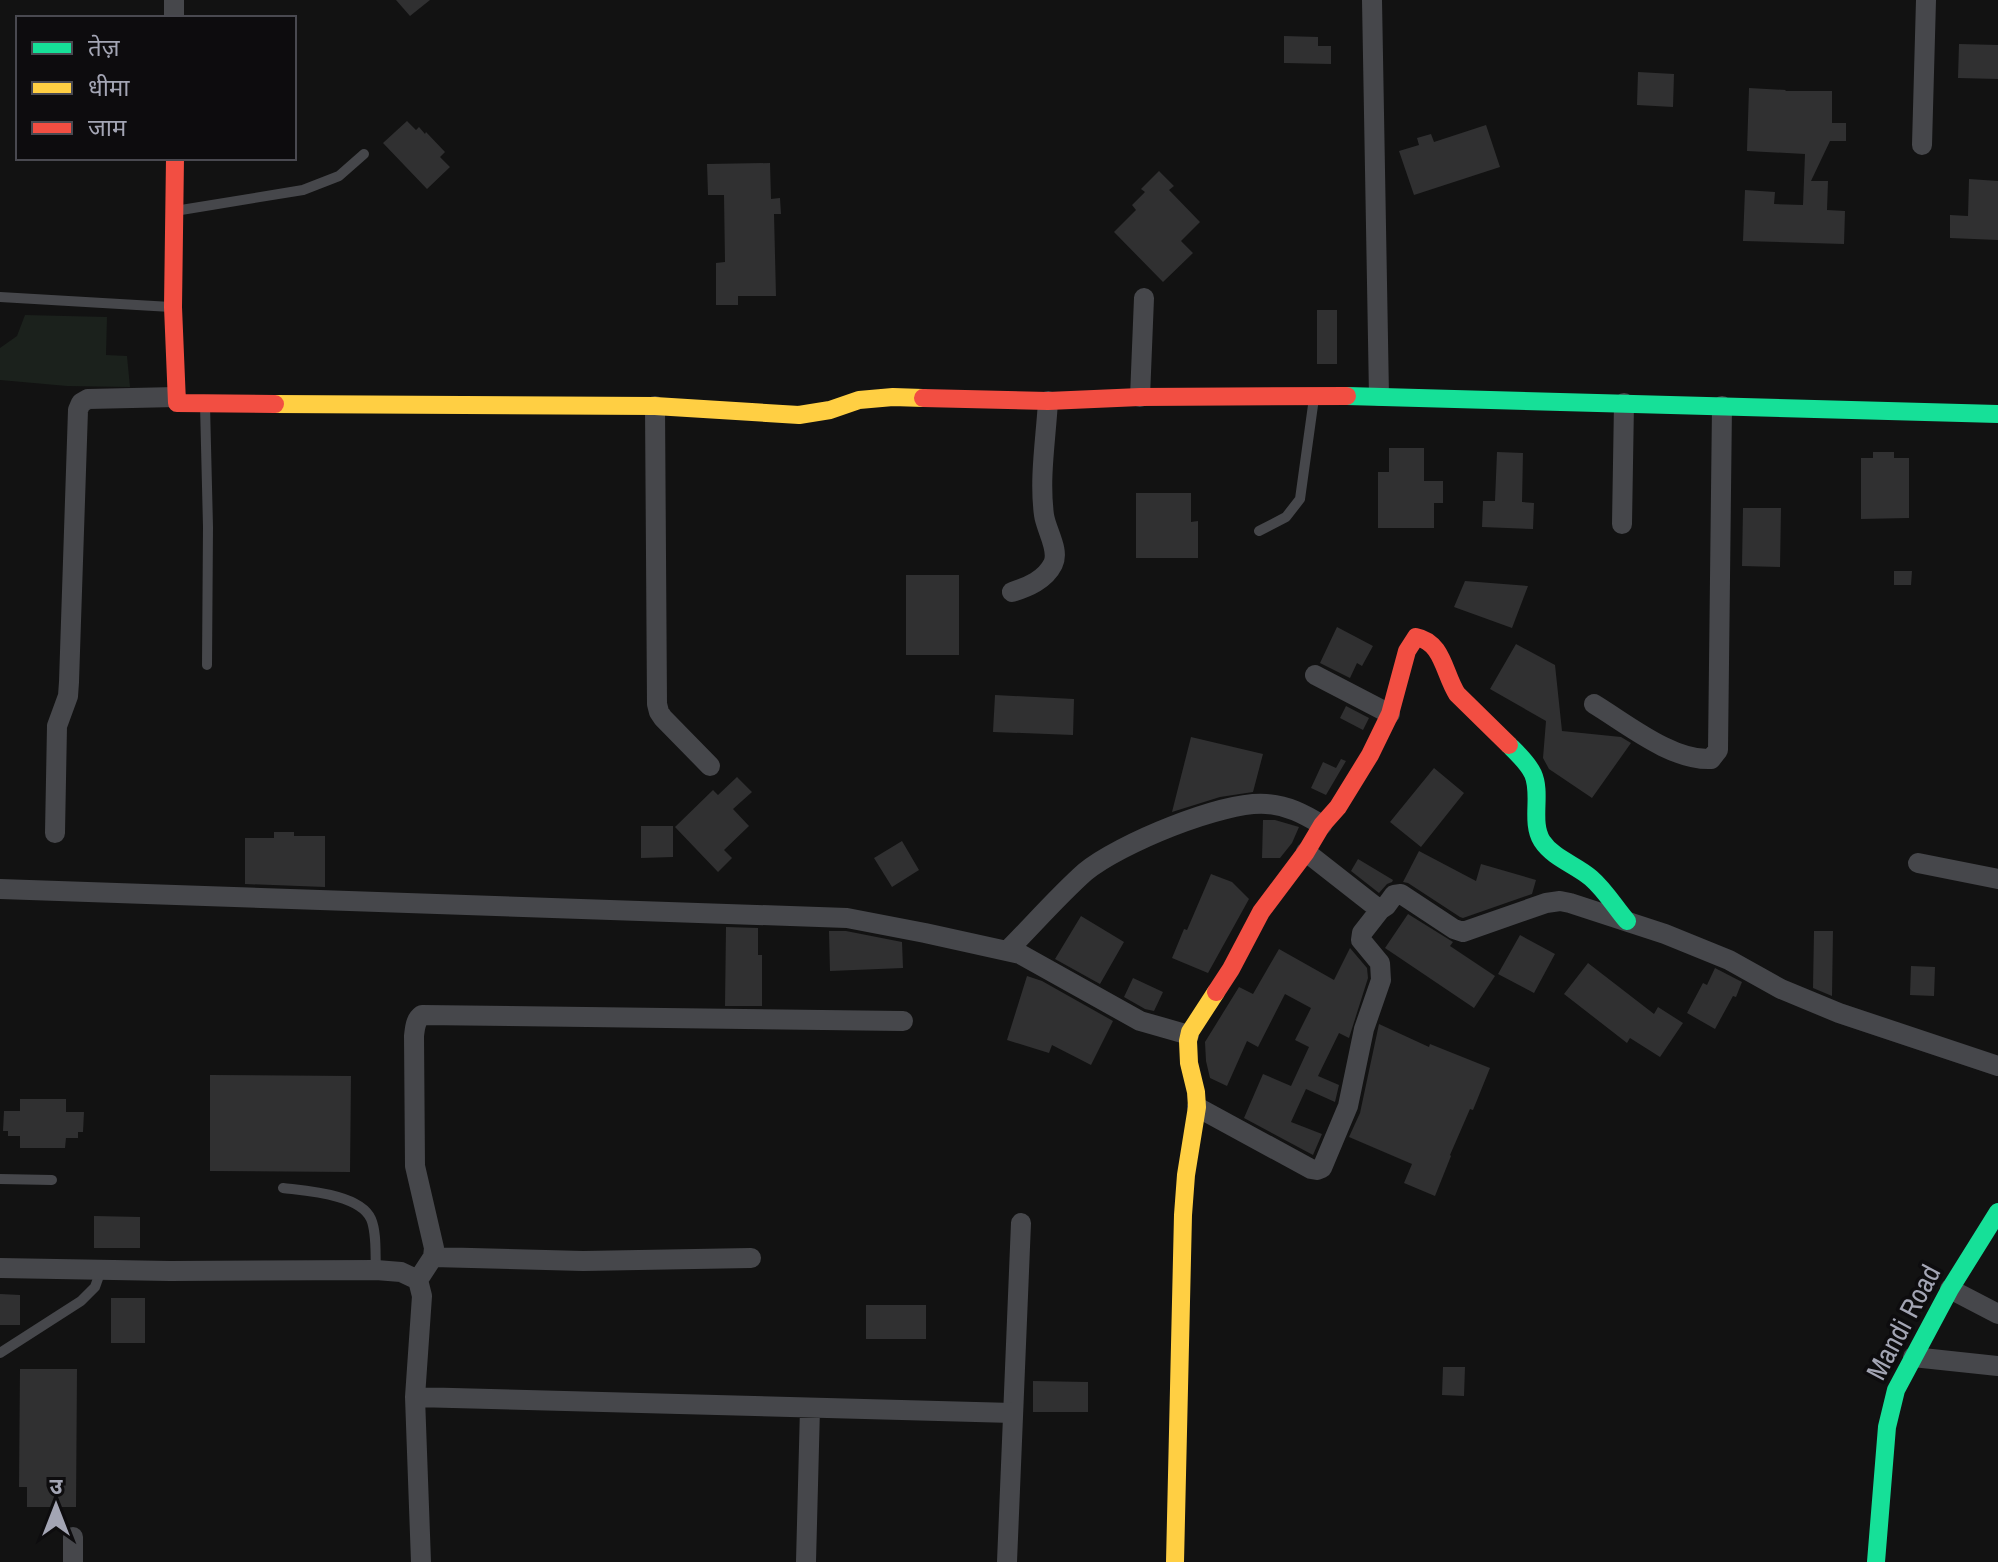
<svg xmlns="http://www.w3.org/2000/svg" width="1998" height="1562" font-family="'Archivo Narrow','Noto Sans Devanagari',sans-serif">
<style>
.green{fill:#1b211c}
.building{fill:#303031}
.lines{fill:none;stroke-linecap:round;stroke-linejoin:round}
.lane{stroke:#46474b;stroke-width:10}
.street{stroke:#46474b;stroke-width:20}
.fast{stroke:#16e098;stroke-width:18}
.slow{stroke:#ffcf43;stroke-width:18}
.jam{stroke:#f24e42;stroke-width:18}
.labels{text-anchor:middle;stroke-width:7;stroke-linejoin:round;paint-order:stroke}
.street-label{font-size:28px;fill:#a3a5b4;stroke:#0d0c0e}
</style>
<rect width="100%" height="100%" fill="#121212"/>
<path class="green" d="M 25,315 L 107,317 L 106,355 L 127,356 L 130,387 L 67,386 L 0,380 L 0,348 L 17,336 Z"/>
<path class="building" d="M 396,0 L 430,0 L 410,16 Z
M 1284,36 L 1318,37 L 1318,46 L 1331,46 L 1331,64 L 1284,63 Z
M 1959,44 L 1998,45 L 1998,79 L 1958,78 Z
M 1638,72 L 1674,74 L 1673,107 L 1637,105 Z
M 1749,88 L 1786,90 L 1785,91 L 1832,91 L 1832,123 L 1846,123 L 1846,141 L 1830,141 L 1811,181 L 1828,181 L 1827,210 L 1845,211 L 1844,244 L 1743,241 L 1745,190 L 1775,192 L 1774,204 L 1803,205 L 1805,154 L 1747,151 Z
M 407,121 L 416,130 L 419,127 L 425,134 L 426,132 L 445,152 L 440,157 L 450,167 L 427,189 L 383,143 Z
M 1486,125 L 1500,167 L 1414,195 L 1399,151 L 1419,145 L 1417,138 L 1431,134 L 1434,142 Z
M 770,163 L 771,199 L 780,198 L 781,214 L 774,214 L 776,296 L 738,296 L 738,305 L 716,305 L 716,263 L 725,262 L 724,195 L 708,195 L 707,164 Z
M 1159,171 L 1174,186 L 1169,190 L 1200,222 L 1181,241 L 1193,253 L 1163,282 L 1114,232 L 1136,210 L 1132,205 L 1145,192 L 1141,189 Z
M 1969,179 L 1998,181 L 1998,240 L 1950,238 L 1950,215 L 1968,216 Z
M 1317,310 L 1337,310 L 1337,364 L 1317,364 Z
M 1389,448 L 1424,448 L 1424,481 L 1443,481 L 1443,503 L 1434,503 L 1434,528 L 1378,528 L 1378,472 L 1389,472 Z
M 1497,452 L 1523,453 L 1522,502 L 1534,503 L 1533,529 L 1482,527 L 1483,501 L 1495,501 Z
M 1873,452 L 1894,452 L 1894,458 L 1909,458 L 1909,518 L 1861,519 L 1861,458 L 1873,458 Z
M 1136,493 L 1191,493 L 1191,522 L 1198,521 L 1198,558 L 1136,558 Z
M 1743,508 L 1781,508 L 1780,567 L 1742,566 Z
M 1894,571 L 1912,571 L 1911,585 L 1894,585 Z
M 906,575 L 959,575 L 959,655 L 906,655 Z
M 1465,581 L 1528,586 L 1512,628 L 1454,607 Z
M 1337,627 L 1373,646 L 1362,666 L 1357,663 L 1350,678 L 1320,663 Z
M 1516,644 L 1555,665 L 1562,731 L 1621,737 L 1631,743 L 1592,798 L 1549,769 L 1543,758 L 1546,721 L 1490,689 Z
M 995,695 L 1074,699 L 1073,735 L 993,732 Z
M 1346,706 L 1369,718 L 1363,730 L 1340,718 Z
M 1191,737 L 1263,754 L 1253,792 L 1220,797 L 1172,812 Z
M 1341,759 L 1346,761 L 1326,795 L 1311,788 L 1323,762 L 1336,768 Z
M 1434,768 L 1464,793 L 1421,847 L 1390,822 Z
M 737,777 L 752,792 L 733,809 L 749,826 L 724,850 L 732,858 L 718,872 L 675,827 L 713,790 L 718,795 Z
M 1263,820 L 1275,820 L 1299,827 L 1292,843 L 1280,858 L 1262,858 Z
M 641,826 L 673,826 L 673,857 L 641,858 Z
M 274,832 L 294,832 L 294,836 L 325,836 L 325,887 L 245,884 L 245,838 L 274,838 Z
M 902,841 L 919,870 L 892,887 L 874,858 Z
M 1419,851 L 1476,881 L 1481,864 L 1536,880 L 1532,894 L 1463,918 L 1460,917 L 1408,883 L 1403,882 Z
M 1358,859 L 1393,880 L 1392,882 L 1387,884 L 1379,893 L 1351,871 Z
M 1211,874 L 1232,882 L 1249,899 L 1208,973 L 1172,958 L 1184,929 L 1187,930 Z
M 1408,914 L 1453,942 L 1450,946 L 1495,976 L 1474,1008 L 1385,948 Z
M 1081,916 L 1124,942 L 1100,984 L 1055,959 Z
M 726,927 L 758,928 L 758,955 L 762,955 L 762,1006 L 725,1006 Z
M 829,931 L 846,931 L 902,942 L 903,968 L 830,971 Z
M 1814,931 L 1833,931 L 1832,996 L 1813,988 Z
M 1520,935 L 1555,954 L 1534,993 L 1498,974 Z
M 1350,948 L 1367,968 L 1368,978 L 1349,1038 L 1339,1033 L 1318,1076 L 1339,1085 L 1335,1102 L 1306,1089 L 1291,1122 L 1322,1134 L 1313,1155 L 1244,1118 L 1263,1074 L 1291,1086 L 1309,1047 L 1295,1040 L 1311,1008 L 1285,994 L 1258,1047 L 1247,1041 L 1227,1086 L 1210,1078 L 1206,1061 L 1205,1042 L 1239,987 L 1253,994 L 1279,949 L 1334,980 Z
M 1588,963 L 1654,1014 L 1658,1007 L 1683,1023 L 1660,1057 L 1630,1038 L 1627,1043 L 1564,994 Z
M 1911,966 L 1935,967 L 1934,996 L 1910,995 Z
M 1715,968 L 1742,982 L 1736,997 L 1733,996 L 1715,1029 L 1687,1013 L 1703,983 L 1707,985 Z
M 1027,976 L 1042,981 L 1113,1021 L 1091,1065 L 1052,1045 L 1049,1053 L 1007,1040 Z
M 1133,978 L 1163,992 L 1154,1011 L 1145,1009 L 1124,997 Z
M 1379,1024 L 1429,1047 L 1430,1044 L 1490,1068 L 1473,1110 L 1470,1109 L 1450,1155 L 1451,1156 L 1435,1196 L 1404,1183 L 1412,1164 L 1349,1137 L 1360,1113 Z
M 210,1075 L 351,1076 L 350,1172 L 210,1171 Z
M 20,1099 L 66,1099 L 66,1112 L 84,1112 L 83,1132 L 78,1132 L 78,1138 L 66,1138 L 65,1148 L 20,1148 L 20,1136 L 8,1136 L 8,1131 L 3,1131 L 4,1111 L 20,1111 Z
M 94,1216 L 140,1217 L 140,1248 L 94,1248 Z
M 0,1294 L 20,1295 L 20,1325 L 0,1325 Z
M 111,1298 L 145,1298 L 145,1343 L 111,1343 Z
M 866,1305 L 926,1305 L 926,1339 L 866,1339 Z
M 1443,1367 L 1465,1367 L 1464,1396 L 1442,1395 Z
M 20,1369 L 77,1369 L 76,1507 L 27,1507 L 27,1487 L 19,1487 Z
M 1033,1381 L 1088,1382 L 1088,1412 L 1033,1412 Z"/>
<g class="lines">
<path class="lane" d="M 175,211 L 303,190 L 339,176 L 364,154
M 0,297 L 171,307
M 205,405 L 208,527 L 207,665
M 1259,531 L 1286,517 L 1300,499 L 1314,398
M 0,1179 L 52,1180
M 283,1188 C 306,1191 360,1194 371,1219 C 377,1233 375,1254 376,1270
M 0,1353 L 81,1301 L 95,1287 L 101,1270"/>
<path class="street" d="M 174,0 L 174,18
M 1372,0 L 1379,396
M 1922,145 L 1926,0
M 1140,397 L 1144,298
M 655,406 L 657,704 L 659,712 L 663,718 L 710,766
M 1622,524 L 1624,403
M 1012,592 C 1028,587 1045,580 1053,564 C 1060,550 1046,530 1044,515 C 1039,478 1046,438 1048,401
M 1315,675 L 1390,714
M 1594,704 C 1627,724 1672,761 1711,759 L 1718,750 L 1722,406
M 55,833 L 57,726 L 68,696 L 69,682 L 78,410 L 81,403 L 88,399 L 176,397
M 1306,852 L 1380,910 L 1386,906 L 1394,895 L 1401,894 L 1454,929 L 1463,932 L 1546,903 L 1560,901 L 1570,903 L 1665,934 L 1729,960 L 1781,989 L 1839,1013 L 1998,1066
M 1918,863 L 1998,879
M 0,889 L 847,918 L 925,933 L 1020,954 L 1140,1021 L 1189,1035
M 1008,950 C 1033,925 1058,896 1085,872 C 1119,844 1222,801 1266,804 C 1287,805 1304,814 1322,825
M 1197,1107 L 1311,1169 L 1317,1170 L 1322,1168 L 1348,1106 L 1364,1029 L 1381,980 L 1380,963 L 1361,940 L 1362,933 L 1380,910
M 433,1257 L 583,1261 L 751,1258
M 0,1268 L 170,1271 L 376,1270 L 401,1272 L 418,1280 L 422,1296 L 415,1397 L 421,1562
M 418,1280 L 433,1257 L 434,1248 L 415,1166 L 414,1036 C 415,1028 415,1020 422,1015 L 903,1021
M 1950,1289 L 1998,1314
M 1913,1357 L 1998,1366
M 415,1397 L 1013,1413
M 73,1537 L 73,1562
M 806,1562 L 810,1408
M 1007,1562 L 1021,1223"/>
<path class="fast" d="M 1347,396 L 1998,414
M 1509,745 C 1517,753 1528,763 1533,774 C 1542,794 1530,822 1542,841 C 1553,858 1576,865 1591,878 C 1605,890 1615,907 1627,921
M 1876,1562 L 1887,1427 L 1896,1390 L 1950,1289 L 1998,1212"/>
<path class="slow" d="M 275,404 L 655,406 L 799,415 L 830,410 L 859,400 L 893,397 L 923,398
M 1175,1562 L 1183,1215 L 1186,1175 L 1197,1107 L 1196,1092 L 1189,1063 L 1188,1041 L 1190,1032 L 1216,992"/>
<path class="jam" d="M 175,158 L 173,307 L 177,403 L 275,404
M 923,398 L 1048,401 L 1140,397 L 1347,396
M 1216,992 L 1231,969 L 1261,912 L 1306,852 L 1322,825 L 1338,807 L 1370,755 L 1390,714 L 1407,651 L 1416,637 C 1443,642 1444,674 1457,694 L 1509,745"/>
</g>
<g class="labels">
<g class="street-label">
<text transform="translate(1903 1322) rotate(-62)" y="10">Mandi Road</text>
</g>
</g>
<rect x="16" y="16" width="280" height="144" fill="#0d0c0e" stroke="#494950" stroke-width="2"/>
<rect x="32" y="42" width="40" height="12" fill="#16e098" stroke="#494950" stroke-width="2"/>
<text x="88" y="56" font-size="24" fill="#a3a5b4">तेज़</text>
<rect x="32" y="82" width="40" height="12" fill="#ffcf43" stroke="#494950" stroke-width="2"/>
<text x="88" y="96" font-size="24" fill="#a3a5b4">धीमा</text>
<rect x="32" y="122" width="40" height="12" fill="#f24e42" stroke="#494950" stroke-width="2"/>
<text x="88" y="136" font-size="24" fill="#a3a5b4">जाम</text>
<g transform="translate(56 1506)" stroke="#0d0c0e" stroke-width="6" paint-order="stroke">
<path d="M0-6L14 30L0 20L-14 30Z" fill="#a3a5b4"/>
<text y="-12" font-size="22" font-weight="bold" text-anchor="middle" fill="#a3a5b4">उ</text>
</g>
</svg>
